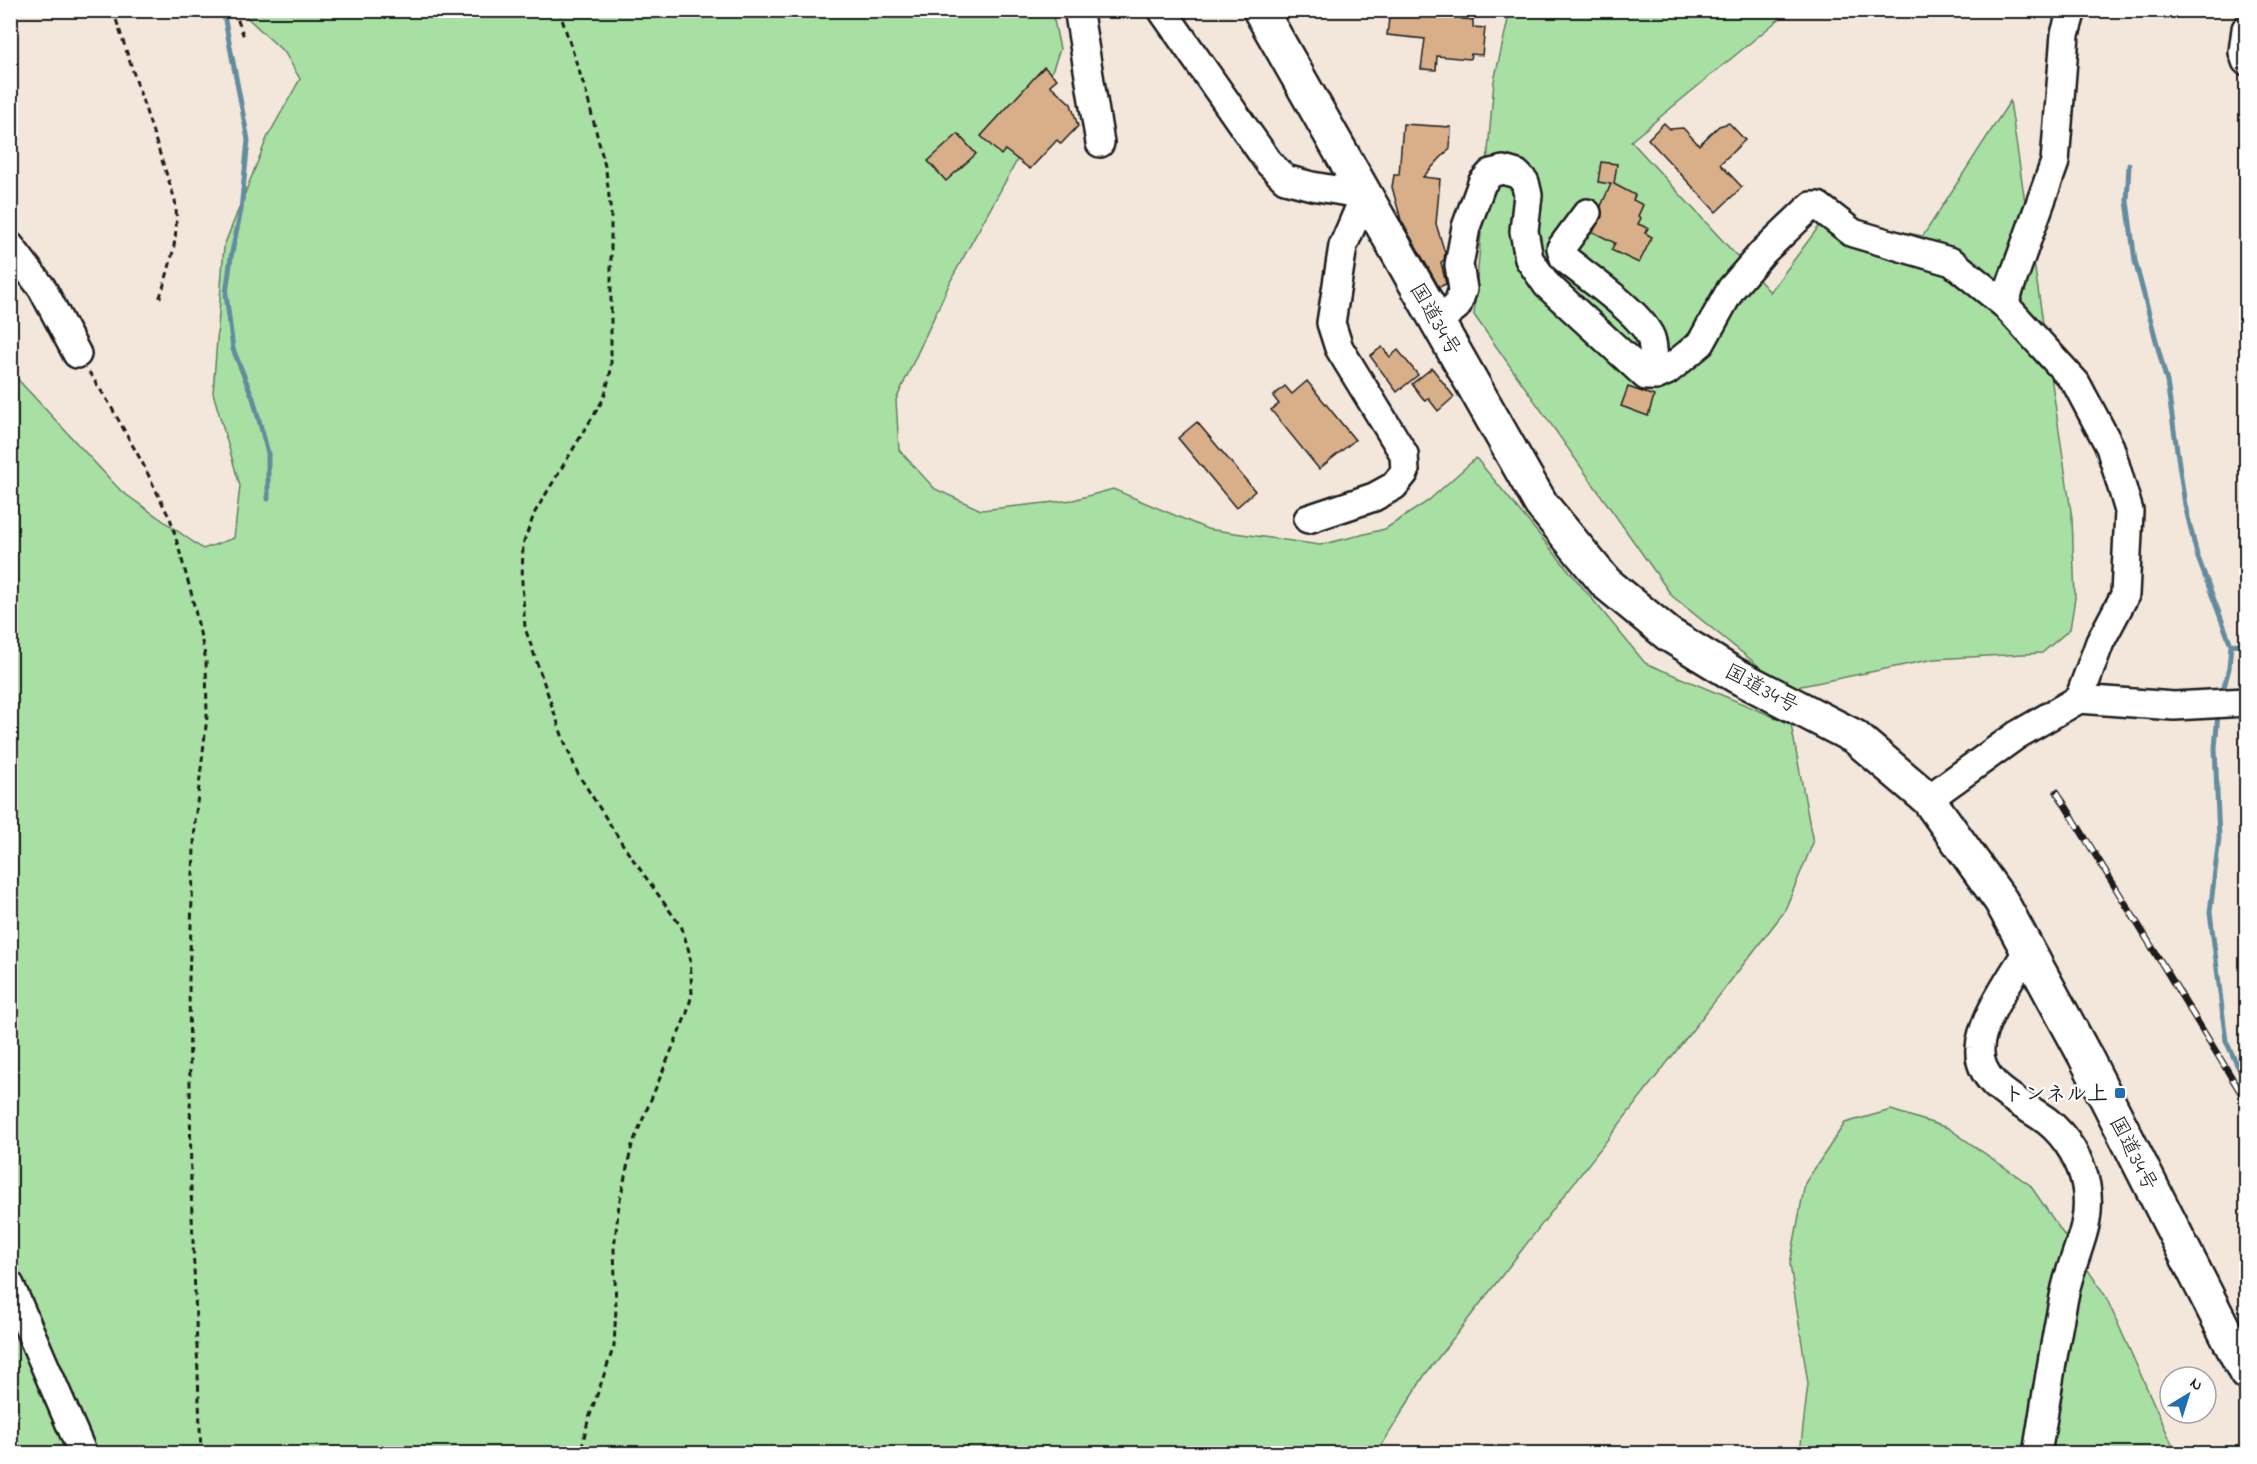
<svg xmlns="http://www.w3.org/2000/svg" width="2257" height="1464" font-family="'Indie Flower','Klee One',sans-serif">
<style>
.green{fill:#a8e0a4;stroke:#627e60;stroke-width:1.5}
.lines{fill:none;stroke-linecap:round;stroke-linejoin:round}
.stream{stroke:#638c9e;stroke-width:5}
.building{fill:#d8af89;stroke:#1c1c1c;stroke-width:1.5}
.minor-casing{stroke:#1c1c1c;stroke-width:32}
.highway-casing{stroke:#1c1c1c;stroke-width:38}
.path{stroke:#1c1c1c;stroke-width:3;stroke-dasharray:6 4.5;stroke-linecap:butt}
.minor{stroke:#fff;stroke-width:27}
.highway{stroke:#fff;stroke-width:33}
.rail-casing{stroke:#1c1c1c;stroke-width:7}
.rail{stroke:#fff;stroke-width:4.5;stroke-dasharray:14;stroke-linecap:butt}
.poi-dot{fill:#1f6fb2;stroke:#fff;stroke-width:2}
.labels{text-anchor:middle;stroke-width:4.5;stroke-linejoin:round;paint-order:stroke}
.street-label{font-size:21px;fill:#1c1c1c;stroke:#fff}
.poi-label{font-size:21px;font-weight:bold;fill:#1c1c1c;stroke:#fff;text-anchor:end}
</style>
<rect width="100%" height="100%" fill="#f3e7dc"/>
<filter id="ink" filterUnits="userSpaceOnUse"><feTurbulence type="fractalNoise" baseFrequency=".0167" numOctaves="2"/><feDisplacementMap in="SourceGraphic" scale="12" xChannelSelector="R" yChannelSelector="G"/><feConvolveMatrix kernelMatrix="1 2 1 2 8 2 1 2 1" color-interpolation-filters="sRGB"/></filter>
<g filter="url(#ink)">
<path class="green" d="M 240,11 L 1052,11 L 1060,49 L 1025,146 L 952,278 L 896,400 L 899,450 L 935,489 L 981,510 L 1073,500 L 1113,489 L 1207,529 L 1320,545 L 1385,529 L 1428,501 L 1476,458 L 1645,663 L 1791,724 L 1813,843 L 1784,912 L 1424,1376 L 1377,1453 L 11,1453 L 10,371 L 121,491 L 203,549 L 234,538 L 240,486 L 213,393 L 224,246 L 267,138 L 300,79 L 285,53 Z
M 1510,11 L 1789,11 L 1631,141 L 1770,292 L 1826,217 L 1923,236 L 2010,101 L 2072,518 L 2075,598 L 2070,629 L 2042,653 L 1934,659 L 1787,689 L 1672,596 L 1474,315 L 1494,81 Z
M 1891,1110 L 1948,1128 L 2030,1185 L 2105,1295 L 2176,1453 L 1800,1453 L 1808,1384 L 1790,1264 L 1805,1183 L 1845,1123 Z"/>
<g class="lines">
<path class="stream" d="M 223,10 L 248,140 L 241,210 L 231,257 L 226,294 L 233,349 L 253,398 L 268,453 L 268,499
M 2129,165 L 2127,201 L 2135,261 L 2167,382 L 2185,505 L 2197,555 L 2231,645 L 2229,668 L 2222,695
M 2231,645 L 2246,643
M 2218,713 L 2215,748 L 2219,838 L 2210,912 L 2226,1041 L 2246,1084"/>
</g>
<path class="building" d="M 1390,10 L 1411,10 L 1446,15 L 1446,10 L 1452,10 L 1462,19 L 1473,20 L 1473,27 L 1485,28 L 1482,55 L 1471,54 L 1470,59 L 1437,56 L 1436,70 L 1421,69 L 1425,39 L 1387,35 Z
M 1044,67 L 1057,79 L 1050,85 L 1071,104 L 1078,126 L 1061,144 L 1057,140 L 1030,169 L 1005,150 L 1001,155 L 981,136 Z
M 1664,123 L 1670,129 L 1683,128 L 1699,145 L 1719,126 L 1729,123 L 1745,140 L 1720,164 L 1742,187 L 1716,212 L 1648,139 Z
M 1403,124 L 1451,127 L 1450,148 L 1423,177 L 1440,179 L 1436,224 L 1445,253 L 1444,260 L 1441,262 L 1446,284 L 1439,287 L 1401,220 L 1392,187 L 1394,175 L 1399,175 Z
M 958,134 L 976,154 L 946,181 L 928,161 Z
M 1601,162 L 1617,164 L 1614,184 L 1635,195 L 1633,200 L 1643,205 L 1638,216 L 1641,218 L 1638,224 L 1648,228 L 1645,233 L 1652,237 L 1639,263 L 1611,250 L 1615,243 L 1593,232 L 1602,215 L 1601,206 L 1611,184 L 1598,182 Z
M 1382,347 L 1390,357 L 1398,350 L 1418,375 L 1397,392 L 1370,356 Z
M 1432,368 L 1454,397 L 1438,411 L 1428,398 L 1425,401 L 1412,384 Z
M 1307,381 L 1355,440 L 1319,469 L 1271,410 L 1279,404 L 1273,396 L 1285,386 L 1292,394 Z
M 1628,387 L 1654,396 L 1648,416 L 1621,406 Z
M 1197,422 L 1255,491 L 1236,508 L 1178,438 Z"/>
<g class="lines">
<defs>
<path id="minor" d="M 1080,10 L 1079,14 L 1100,143
M 1162,10 L 1269,163 L 1285,179 L 1312,186 L 1365,195 L 1343,246 L 1331,323 L 1339,348 L 1404,454 L 1405,472 L 1394,486 L 1374,497 L 1308,519
M 2072,10 L 2065,34 L 2055,162 L 2004,304 L 2076,383 L 2110,447 L 2129,511 L 2125,595 L 2100,642 L 2079,699
M 2246,29 L 2243,52 L 2246,61
M 1587,213 L 1561,248 L 1564,258 C 1586,276 1641,313 1651,338 C 1655,349 1653,365 1653,376
M 10,246 L 42,288 L 77,354
M 1437,322 L 1457,306 L 1463,289 L 1459,265 L 1466,227 L 1482,183 L 1491,173 L 1503,170 L 1517,174 L 1525,182 L 1528,195 L 1524,231 L 1529,259 L 1547,285 L 1646,376 L 1656,376 L 1667,371 L 1701,343 L 1731,289 L 1763,252 L 1811,206 L 1818,206 L 1853,233 L 1952,262 L 2004,304
M 1928,799 L 2017,735 L 2079,699 L 2174,706 L 2246,702
M 2028,950 C 2013,975 1981,1020 1980,1048 C 1977,1086 2022,1102 2047,1121 C 2066,1136 2082,1162 2086,1186 C 2093,1227 2073,1253 2065,1292 C 2054,1345 2046,1400 2037,1454
M 10,1285 L 83,1454"/>
<path id="highway" d="M 1260,10 L 1541,504 L 1606,583 L 1668,634 L 1735,675 L 1855,737 L 1928,799 L 2001,901 L 2085,1056 L 2246,1373"/>
</defs>
<use href="#minor" class="minor-casing"/>
<use href="#highway" class="highway-casing"/>
<path class="path" d="M 113,10 L 175,200 C 180,235 170,267 159,300
M 234,10 L 244,37
M 559,10 L 586,92 L 606,170 L 611,214 L 611,370 L 604,398 L 535,512 L 523,544 L 522,582 L 525,628 L 563,738 L 578,774 L 627,851 L 682,928 L 690,955 L 692,994 L 687,1013 L 632,1145 L 619,1204 L 614,1249 L 616,1308 L 614,1346 L 588,1421 L 580,1454
M 89,372 L 109,403 L 143,464 L 171,521 L 191,592 L 206,660 L 207,717 L 195,821 L 189,979 L 191,1188 L 201,1454"/>
<use href="#minor" class="minor"/>
<use href="#highway" class="highway"/>
<defs>
<path id="rail" d="M 2057,792 L 2246,1101"/>
</defs>
<use href="#rail" class="rail-casing"/>
<use href="#rail" class="rail"/>
</g>
</g>
<rect class="poi-dot" x="2114" y="1087" width="12" height="12" rx="3"/>
<g class="labels">
<g class="street-label">
<text transform="translate(1436 319) rotate(60)" y="7">国道34号</text>
<text transform="translate(1762 688) rotate(28)" y="7">国道34号</text>
<text transform="translate(2134 1153) rotate(63)" y="7">国道34号</text>
</g>
<g class="poi-label">
<text x="2108" y="1100">トンネル上</text>
</g>
</g>
<rect width="2257" height="1464" fill="none" stroke="#fff" stroke-width="36"/>
<rect x="18" y="18" width="2221" height="1428" fill="none" stroke="#1c1c1c" stroke-width="2" filter="url(#ink)"/>
<g transform="translate(2188 1395) rotate(38)"><circle r="28" fill="#ffffff" stroke="#a4a4a4" stroke-width="1.5"/>
<path d="M0-4.5L10 22L0 15L-10 22Z" fill="#1f6fb2"/>
<text y="-9" font-size="16" font-weight="bold" text-anchor="middle" fill="#1c1c1c">N</text>
</g>
</svg>
